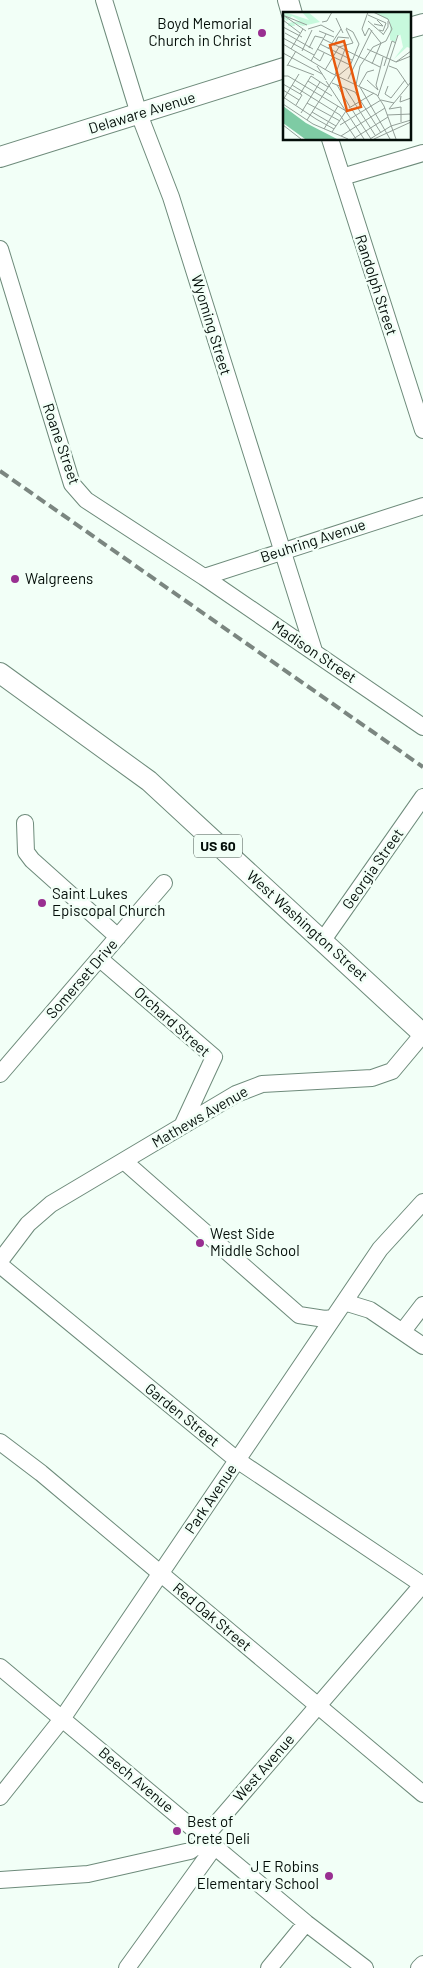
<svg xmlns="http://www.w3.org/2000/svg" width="423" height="1968" font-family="Barlow,sans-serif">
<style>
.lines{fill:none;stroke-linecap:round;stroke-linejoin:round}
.minor-casing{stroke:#6e8b7b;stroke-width:18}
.major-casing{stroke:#6e8b7b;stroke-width:22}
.minor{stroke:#fff;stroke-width:16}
.major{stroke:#fff;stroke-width:20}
.rail{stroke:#7b8680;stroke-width:4;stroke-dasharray:10 5;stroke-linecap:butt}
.poi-dot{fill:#992f91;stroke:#f2fff7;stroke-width:2}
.labels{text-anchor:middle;stroke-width:5;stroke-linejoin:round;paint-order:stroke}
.shield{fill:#f2fff7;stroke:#4b5650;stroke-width:1}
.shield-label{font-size:14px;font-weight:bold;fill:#040e09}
.poi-label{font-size:15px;fill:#040e09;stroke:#f2fff7;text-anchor:start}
.street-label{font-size:15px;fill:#040e09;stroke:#f2fff7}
.inset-road{fill:none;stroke:#939f98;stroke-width:1}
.view{fill:#e8590c;fill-opacity:0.15;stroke:#e8590c;stroke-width:2.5}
.inset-edge{fill:none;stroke:#040e09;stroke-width:2.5}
</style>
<rect width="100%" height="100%" fill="#f2fff7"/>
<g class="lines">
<defs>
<path id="minor" d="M 104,0 L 139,114 L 171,197 L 314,651
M 330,139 L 423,430
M 342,177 L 423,153
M 0,249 L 72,484 L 86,500 L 204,577 L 423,727
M 204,577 L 423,506
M 25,823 L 26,852 L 32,860 L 118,937
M 323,940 L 423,797
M 100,959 L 214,1057 L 183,1124
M 0,1074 L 164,883
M 125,1162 L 299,1315 L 325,1319 L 333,1318
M 0,1261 L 28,1224 L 51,1204 L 236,1094 L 262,1084 L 372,1078 L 392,1071 L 423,1034
M 0,1265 L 237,1460 L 423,1585
M 344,1302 L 370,1310 L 423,1346
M 403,1331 L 423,1305
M 0,1442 L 41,1473 L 423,1794
M 0,1667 L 306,1923 L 365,1968
M 0,1797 L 62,1719 L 380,1249 L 423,1202
M 0,1880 L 88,1874 L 190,1851 L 197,1846 L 423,1584
M 127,1968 L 215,1846
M 269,1968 L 306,1923
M 419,1968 L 423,1964"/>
<path id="major" d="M 288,0 L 292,14
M 409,28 L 423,24
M 0,157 L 284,68
M 0,673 L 149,781 L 423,1034"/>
</defs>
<use href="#minor" class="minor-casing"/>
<use href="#major" class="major-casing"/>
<use href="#minor" class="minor"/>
<use href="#major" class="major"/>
<path class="rail" d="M 0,471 L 423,767"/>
</g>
<g class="poi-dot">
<circle cx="262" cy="33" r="5"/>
<circle cx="15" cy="579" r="5"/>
<circle cx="42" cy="903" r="5"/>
<circle cx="200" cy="1243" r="5"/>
<circle cx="177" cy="1831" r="5"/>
<circle cx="329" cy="1876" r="5"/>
</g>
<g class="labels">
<rect class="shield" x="194" y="834.5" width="48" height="23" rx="4"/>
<g class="shield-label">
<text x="218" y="851">US 60</text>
</g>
<g class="poi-label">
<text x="252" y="29" text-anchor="end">Boyd Memorial<tspan x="252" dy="17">Church in Christ</tspan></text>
<text x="25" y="584">Walgreens</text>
<text x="52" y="899">Saint Lukes<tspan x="52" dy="17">Episcopal Church</tspan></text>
<text x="210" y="1239">West Side<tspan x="210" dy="17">Middle School</tspan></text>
<text x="187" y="1827">Best of<tspan x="187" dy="17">Crete Deli</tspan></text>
<text x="319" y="1872" text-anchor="end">J E Robins<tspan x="319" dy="17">Elementary School</tspan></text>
</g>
<g class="street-label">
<text transform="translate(142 113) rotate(-17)" y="5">Delaware Avenue</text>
<text transform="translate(376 285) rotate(72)" y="5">Randolph Street</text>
<text transform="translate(211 325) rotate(73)" y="5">Wyoming Street</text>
<text transform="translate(61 444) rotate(71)" y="5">Roane Street</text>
<text transform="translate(313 541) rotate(-18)" y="5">Beuhring Avenue</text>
<text transform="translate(314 652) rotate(34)" y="5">Madison Street</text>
<text transform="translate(373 869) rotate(-55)" y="5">Georgia Street</text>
<text transform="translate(307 926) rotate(42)" y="5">West Washington Street</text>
<text transform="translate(82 979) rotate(-49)" y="5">Somerset Drive</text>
<text transform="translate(172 1022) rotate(42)" y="5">Orchard Street</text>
<text transform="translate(200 1117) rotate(-30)" y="5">Mathews Avenue</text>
<text transform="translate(182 1415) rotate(39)" y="5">Garden Street</text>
<text transform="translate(211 1499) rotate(-56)" y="5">Park Avenue</text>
<text transform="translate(212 1617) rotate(40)" y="5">Red Oak Street</text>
<text transform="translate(264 1768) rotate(-49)" y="5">West Avenue</text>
<text transform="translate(136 1780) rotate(40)" y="5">Beech Avenue</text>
</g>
</g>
<g transform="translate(283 12)">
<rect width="128" height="128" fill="#f2fff7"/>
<path d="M 2,0 L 26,8 L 19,0 L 25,0 L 37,10 L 20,14 L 11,11 L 12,14 L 5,14 L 5,11 L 17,9 L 9,4 L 4,9 L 0,6 ZM 127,9 L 127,36 L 124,35 L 111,47 L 120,35 L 117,21 Z" fill="#c7f9dd"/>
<path d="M 91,0 L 127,0 L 127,19 L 114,24 L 112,30 L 107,28 L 107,9 Z" fill="#c7f9dd"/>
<path d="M 0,94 L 23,111 L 54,127 L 22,127 L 0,111 Z" fill="#7ecba4"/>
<path class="inset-road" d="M 0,3 L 23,19M 85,3 L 103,11 L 100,19 L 96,18M 2,4 L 24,13M 53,6 L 60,21M 0,8 L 17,21M 85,9 L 100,22M 39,10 L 44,9 L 49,0M 91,12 L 100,14 L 94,8M 0,15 L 19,25M 25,17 L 38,13 L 51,20M 36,19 L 51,25M 2,21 L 30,37M 100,23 L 105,15 L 105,9M 82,24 L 86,16 L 98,31 L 89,52M 82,24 L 79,17 L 85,0M 0,26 L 31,43M 40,27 L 97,55M 0,32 L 48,61 L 94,83 L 101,94 L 113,127M 37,32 L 69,48M 51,34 L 55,25 L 66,26M 26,36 L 32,24 L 40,26M 8,37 L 20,17M 34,37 L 67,53M 45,37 L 58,17M 84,37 L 113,50 L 128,44M 19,39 L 29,18M 0,41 L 39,62M 31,45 L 37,49 L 41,41M 28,49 L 43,22M 113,50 L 128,39M 5,53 L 31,63M 4,54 L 13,39M 34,54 L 43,68M 101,54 L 109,29 L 113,31M 106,54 L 114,57 L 125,73M 42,58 L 56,35 L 70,31 L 63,17M 52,63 L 64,32M 0,64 L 5,64 L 63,99 L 49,120M 55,64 L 67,54 L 76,32 L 70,20 L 63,16M 65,67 L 89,18M 84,68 L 95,78 L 93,73 L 100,45M 25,69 L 49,84M 43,69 L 81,127M 49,71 L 72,80 L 98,121M 0,72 L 19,83 L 13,93M 9,73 L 57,103 L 73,127M 54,73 L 67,95M 73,73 L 77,54 L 90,35 L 103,29 L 109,17 L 105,7 L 90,0M 76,74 L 84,60 L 91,58M 105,74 L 102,82 L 108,86 L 122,68M 77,75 L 107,127M 62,76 L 92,123M 0,78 L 16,88M 17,82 L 28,64 L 45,75M 95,84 L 115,23M 118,84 L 117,90 L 128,86M 0,85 L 33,107M 0,88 L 16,62M 24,91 L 57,109M 0,92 L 30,112 L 65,127M 66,96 L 91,81M 68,96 L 88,127M 106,97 L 128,70M 106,97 L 118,95 L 118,110M 29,100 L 53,114M 18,101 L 37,70M 104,103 L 128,102M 33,107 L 51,117M 24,108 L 53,63M 0,113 L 18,127M 57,113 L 98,88 L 111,91M 41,117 L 55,94M 58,124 L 102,96M 70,127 L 105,105M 87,127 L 108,114 L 128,108M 91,127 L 128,110"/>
<path class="view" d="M 61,29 L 78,95 L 64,99 L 47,33 Z"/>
<rect width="128" height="128" class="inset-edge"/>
</g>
</svg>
